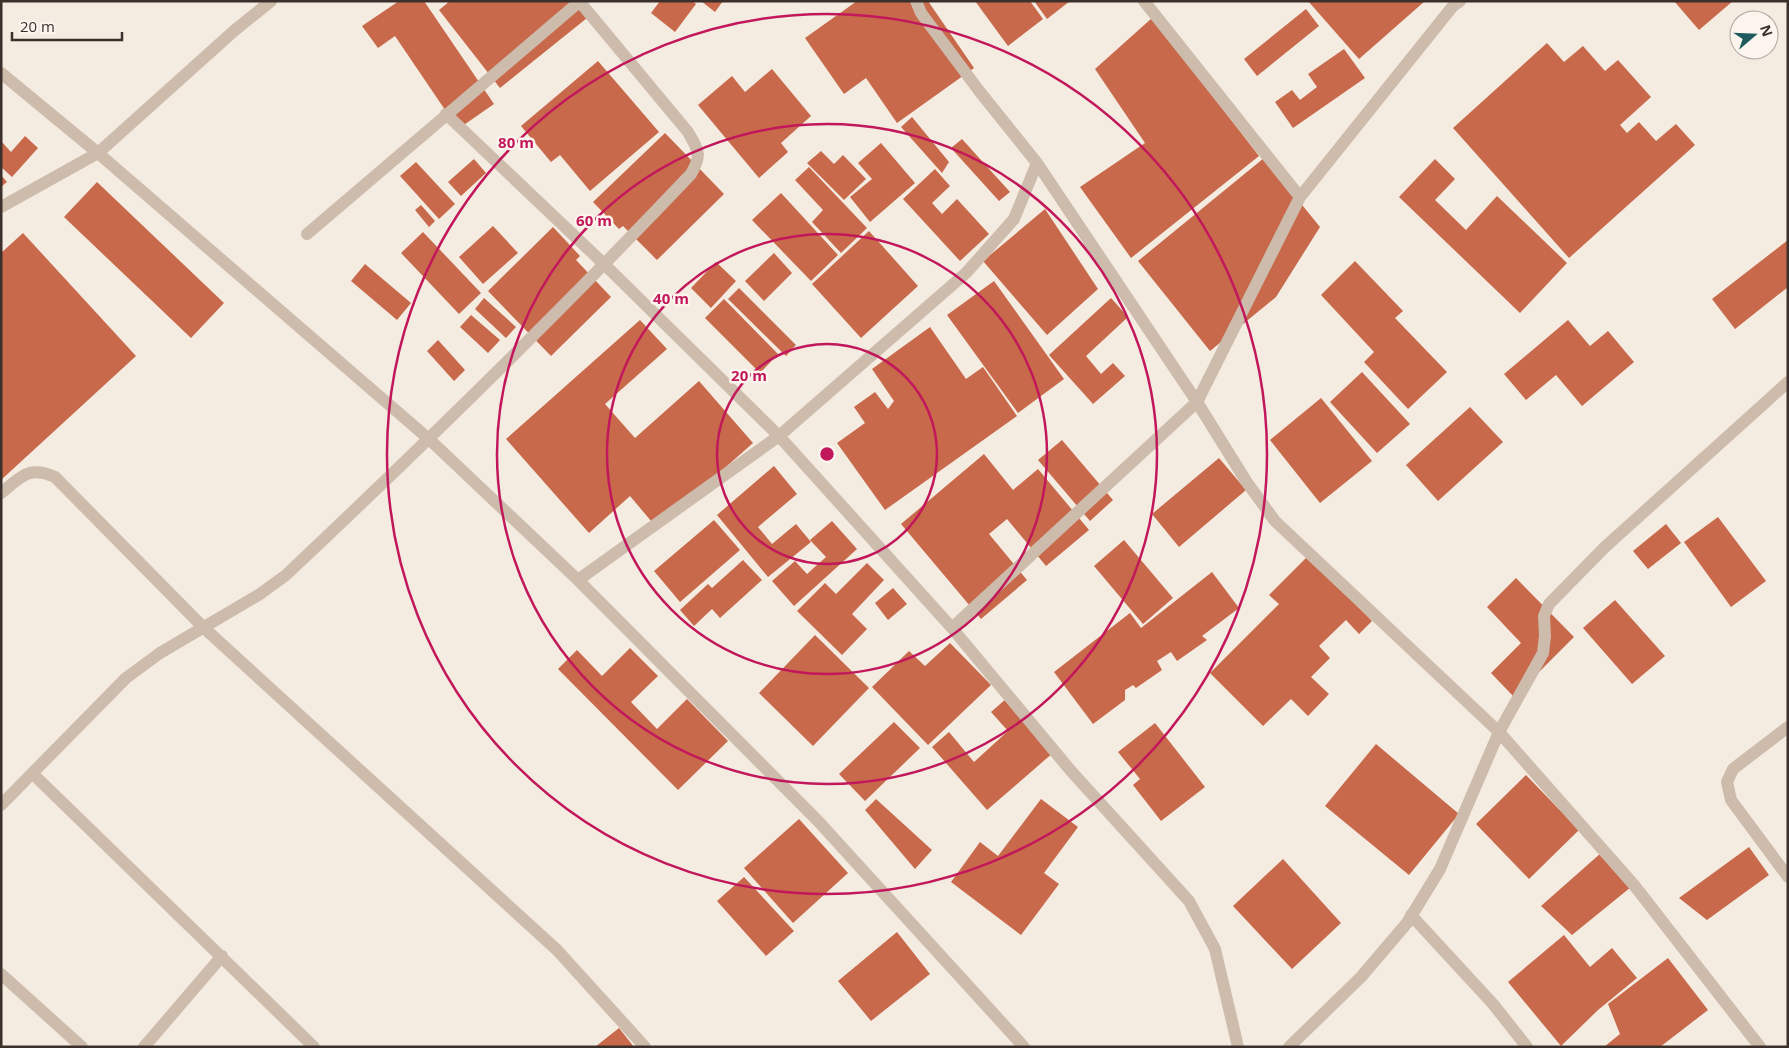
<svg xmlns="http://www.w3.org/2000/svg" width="1789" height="1048" font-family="'Open Sans',sans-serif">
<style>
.building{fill:#c8694b}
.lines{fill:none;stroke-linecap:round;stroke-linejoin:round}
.minor{stroke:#cdbbac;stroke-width:12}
.ring{fill:none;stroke:#c2185b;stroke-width:2.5}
.centre{fill:#c2185b;stroke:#fbf5ee;stroke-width:2.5}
.ring-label{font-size:15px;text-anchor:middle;font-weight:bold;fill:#c2185b;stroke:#fbf5ee;stroke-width:5;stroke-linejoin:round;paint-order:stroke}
</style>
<rect width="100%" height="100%" fill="#f4ebe1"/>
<path class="building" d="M 399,1 L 424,1 L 494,104 L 458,129 L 395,36 L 378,48 L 362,26 Z
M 450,1 L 573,1 L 587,18 L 500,88 L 439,10 Z
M 660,1 L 693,1 L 696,4 L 675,32 L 651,13 Z
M 701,1 L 723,1 L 715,12 Z
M 857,1 L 928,1 L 974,68 L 897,123 L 866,78 L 844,94 L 805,38 Z
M 975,1 L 1030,1 L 1043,19 L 1008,46 Z
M 1034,1 L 1070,1 L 1047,19 Z
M 1308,1 L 1425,1 L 1359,59 Z
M 1674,1 L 1733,1 L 1699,30 Z
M 1306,9 L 1319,26 L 1257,76 L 1244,59 Z
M 1152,18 L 1259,156 L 1131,258 L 1080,187 L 1145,143 L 1095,69 Z
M 1547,43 L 1564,62 L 1583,46 L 1605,71 L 1618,60 L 1651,97 L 1620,125 L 1627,133 L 1639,122 L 1656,141 L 1676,124 L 1695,145 L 1569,258 L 1453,128 Z
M 1344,49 L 1365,78 L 1293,128 L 1275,102 L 1292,90 L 1300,100 L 1317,87 L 1308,74 Z
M 598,61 L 659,132 L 590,191 L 560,155 L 551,162 L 521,126 Z
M 772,69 L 811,116 L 781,143 L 788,152 L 759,178 L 698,105 L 732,76 L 745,92 Z
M 912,117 L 949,162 L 942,173 L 901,127 Z
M 665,133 L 724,194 L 657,260 L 623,226 L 619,229 L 593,202 Z
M 25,136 L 38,148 L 12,177 L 1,167 L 1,141 L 11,152 Z
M 962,139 L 1010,192 L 999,201 L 951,148 Z
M 881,143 L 915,183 L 870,222 L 850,197 L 872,179 L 858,163 Z
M 821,151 L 834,164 L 843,155 L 866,179 L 844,200 L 807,163 Z
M 1264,158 L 1320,227 L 1276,297 L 1210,351 L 1138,261 Z
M 474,159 L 486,173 L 461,196 L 448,182 Z
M 1435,159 L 1455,179 L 1435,200 L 1466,230 L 1497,196 L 1567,263 L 1520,313 L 1399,197 Z
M 416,162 L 455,204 L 439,219 L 400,176 Z
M 809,167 L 867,228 L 841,253 L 812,222 L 823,210 L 795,180 Z
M 935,169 L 950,186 L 932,203 L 942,214 L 957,199 L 989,234 L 960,261 L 903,199 Z
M 1,175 L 7,182 L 1,187 Z
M 97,182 L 224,303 L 191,338 L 64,217 Z
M 781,193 L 838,255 L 811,281 L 752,220 Z
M 421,205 L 435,221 L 429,227 L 415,210 Z
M 1045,209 L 1098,289 L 1047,335 L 983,261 Z
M 493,226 L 518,253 L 483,284 L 459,257 Z
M 553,227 L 580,256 L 576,260 L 611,297 L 551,356 L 488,291 Z
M 869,231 L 918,286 L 861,338 L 812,284 Z
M 423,232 L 481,293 L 459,314 L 401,253 Z
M 23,233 L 136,356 L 1,480 L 1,253 Z
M 1788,240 L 1788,287 L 1735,329 L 1712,299 Z
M 774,253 L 792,273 L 764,301 L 745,281 Z
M 1355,261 L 1403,311 L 1395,318 L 1447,372 L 1408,409 L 1364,362 L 1374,352 L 1321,295 Z
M 716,262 L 736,281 L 711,308 L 691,288 Z
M 365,264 L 411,303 L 397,320 L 351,281 Z
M 994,281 L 1064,379 L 1018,413 L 947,315 Z
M 739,288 L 796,345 L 786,356 L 728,299 Z
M 484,298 L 516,327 L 506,338 L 475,309 Z
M 1111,298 L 1128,317 L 1086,356 L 1101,374 L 1113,363 L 1125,376 L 1093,404 L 1049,355 Z
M 724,299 L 778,354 L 760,373 L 705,318 Z
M 471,315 L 500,340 L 488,353 L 460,327 Z
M 640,320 L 667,349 L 605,404 L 635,438 L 699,381 L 753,443 L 657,528 L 630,496 L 589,533 L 506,439 Z
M 1568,320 L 1590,346 L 1608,331 L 1634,362 L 1582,406 L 1556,375 L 1526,400 L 1504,374 Z
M 930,327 L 966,379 L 983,367 L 1017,416 L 885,510 L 837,443 L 865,423 L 854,407 L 875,392 L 888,409 L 894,401 L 872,369 Z
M 438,340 L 465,370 L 454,381 L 427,351 Z
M 1362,372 L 1410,424 L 1377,453 L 1330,402 Z
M 1321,398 L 1372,461 L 1320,503 L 1270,440 Z
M 1470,407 L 1503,442 L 1438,501 L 1406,465 Z
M 1062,440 L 1113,500 L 1090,521 L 1038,460 Z
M 984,454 L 1013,490 L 1038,469 L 1089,530 L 1046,566 L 1007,519 L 989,534 L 1027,580 L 981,619 L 901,524 Z
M 1219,458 L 1246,490 L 1179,547 L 1152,514 Z
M 774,466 L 797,494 L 758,527 L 772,544 L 796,524 L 811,542 L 768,577 L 717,515 Z
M 1718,517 L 1766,581 L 1731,607 L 1684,542 Z
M 714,520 L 740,550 L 680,602 L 654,571 Z
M 832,521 L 857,549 L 794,606 L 772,581 L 795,561 L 807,574 L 826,557 L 810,540 Z
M 1666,524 L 1681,543 L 1648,569 L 1633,551 Z
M 1124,540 L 1173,598 L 1143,624 L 1094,566 Z
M 1308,556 L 1372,621 L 1359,634 L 1346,620 L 1319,646 L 1330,658 L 1311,677 L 1329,694 L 1308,716 L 1291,699 L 1263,726 L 1210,673 L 1279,604 L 1269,595 Z
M 743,560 L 762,580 L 720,618 L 712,609 L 694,626 L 680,610 L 708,584 L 712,588 Z
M 867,563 L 884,580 L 852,614 L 867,629 L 842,655 L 797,611 L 825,583 L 836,594 Z
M 1212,572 L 1239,608 L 1202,636 L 1207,640 L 1177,661 L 1171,652 L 1157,661 L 1162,670 L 1136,688 L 1133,685 L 1125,690 L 1125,700 L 1093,724 L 1054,672 L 1130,613 L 1141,628 Z
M 1516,578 L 1574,637 L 1514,697 L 1491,673 L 1521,643 L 1487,607 Z
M 893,588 L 907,604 L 888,620 L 875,603 Z
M 1615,600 L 1665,656 L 1632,684 L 1583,628 Z
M 815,635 L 869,688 L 813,746 L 759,693 Z
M 950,643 L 991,685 L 928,745 L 872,687 L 909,651 L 925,666 Z
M 630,648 L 658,676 L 631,702 L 657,729 L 687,699 L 728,741 L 678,790 L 558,669 L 577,650 L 602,676 Z
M 1007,698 L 1054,752 L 987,810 L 932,747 L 949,732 L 974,762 L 1008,731 L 991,712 Z
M 894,722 L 920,748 L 865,801 L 839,774 Z
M 1155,723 L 1205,787 L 1161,821 L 1133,785 L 1140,779 L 1118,752 Z
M 1376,744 L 1459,814 L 1409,875 L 1325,806 Z
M 1526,775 L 1579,830 L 1529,879 L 1476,824 Z
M 876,799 L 932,850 L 915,869 L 865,810 Z
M 1041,799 L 1078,827 L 1044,873 L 1059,884 L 1021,935 L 951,882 L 980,842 L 998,856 Z
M 799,819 L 848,873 L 793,923 L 744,868 Z
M 1749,847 L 1769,875 L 1707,920 L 1679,898 Z
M 1601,853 L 1631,887 L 1572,935 L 1541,906 Z
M 1283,859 L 1341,923 L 1292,969 L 1233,906 Z
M 744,877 L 794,931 L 766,956 L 717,901 Z
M 897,932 L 930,974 L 871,1021 L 838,981 Z
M 1564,935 L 1590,967 L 1612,948 L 1637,978 L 1598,1010 L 1561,1046 L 1508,982 Z
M 1668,958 L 1708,1010 L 1660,1047 L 1604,1047 L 1620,1034 L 1608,1004 Z
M 619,1028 L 634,1047 L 595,1047 Z"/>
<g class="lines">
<path class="minor" d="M 916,1 L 921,13 L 980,92 L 1037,163 L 1197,402 L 1246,481 L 1275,521 L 1499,732 L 1634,885 L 1760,1047
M 1144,1 L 1300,197
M 1,73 L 98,153 L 430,440 L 578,580 L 818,821 L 1024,1047
M 446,114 L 605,265 L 779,436 L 952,628 L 1071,771 L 1189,901 L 1215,949 L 1238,1047
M 1,207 L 98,153 L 235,30 L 271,1
M 307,234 L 579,2
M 1,493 C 21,477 29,465 55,477 L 203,627 L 557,950 L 645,1047
M 578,580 L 779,436 L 966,273 L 1014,219 L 1037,163
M 952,628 L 1197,402 L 1300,197 L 1453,6 L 1460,1
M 1788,727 L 1733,769 L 1727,782 L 1731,800 L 1788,877
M 33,774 L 314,1047
M 1,805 L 126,678 L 160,653 L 260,594 L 286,575 C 425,444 560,312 691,174 C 702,155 699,151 688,132 L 579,1
M 1411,915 L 1493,1004 L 1527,1047
M 1,974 L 82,1047
M 144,1047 L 222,956
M 1289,1047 L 1361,977 L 1407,923 L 1440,869 L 1499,732 L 1543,653 L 1545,636 L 1544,616 L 1549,604 L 1605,547 L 1788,382"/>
</g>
<g class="ring">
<circle cx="827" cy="454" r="110"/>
<circle cx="827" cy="454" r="220"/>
<circle cx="827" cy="454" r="330"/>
<circle cx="827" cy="454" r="440"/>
</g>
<circle cx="827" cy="454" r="8" class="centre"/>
<g class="ring-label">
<text x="516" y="148">80 m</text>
<text x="594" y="226">60 m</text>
<text x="671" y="304">40 m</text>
<text x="749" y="381">20 m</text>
</g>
<rect width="1789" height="1048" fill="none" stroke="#3b302b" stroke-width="5"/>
<g transform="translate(1754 35) rotate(71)"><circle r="24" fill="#fbf5ee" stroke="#aea6a0"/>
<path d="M0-4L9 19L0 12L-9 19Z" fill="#1f5a5e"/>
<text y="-8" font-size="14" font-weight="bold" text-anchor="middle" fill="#3b302b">N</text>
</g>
<path d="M12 32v8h110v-8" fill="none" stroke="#3b302b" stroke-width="2.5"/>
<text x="20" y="32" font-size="15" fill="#3b302b" stroke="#fbf5ee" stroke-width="4" paint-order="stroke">20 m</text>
</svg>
